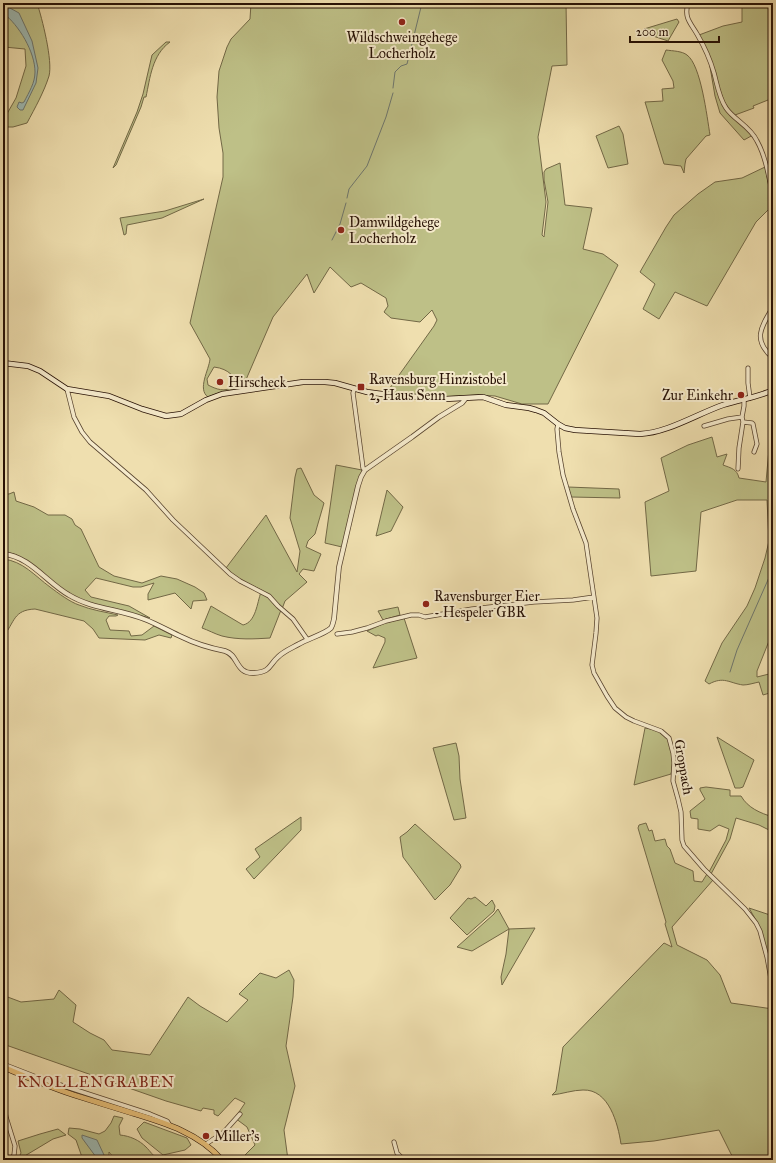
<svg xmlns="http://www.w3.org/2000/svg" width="776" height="1163" font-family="'IM FELL Great Primer',serif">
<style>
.green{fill:#bec087;stroke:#726846}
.water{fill:#9dbab4;stroke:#6d766e}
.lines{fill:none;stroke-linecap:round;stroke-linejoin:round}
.stream{stroke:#6d766e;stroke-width:1}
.minor-casing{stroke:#58442f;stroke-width:5}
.tertiary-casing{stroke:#58442f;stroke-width:5.5}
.secondary-casing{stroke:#261004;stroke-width:6}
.primary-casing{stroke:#261004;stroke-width:6}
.minor{stroke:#f5eacb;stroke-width:3.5}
.tertiary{stroke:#f5eacb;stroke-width:4}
.secondary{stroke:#f5eacb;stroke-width:4.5}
.primary{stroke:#e8c078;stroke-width:5}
.poi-dot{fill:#8f2418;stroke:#f5eacb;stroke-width:1.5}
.labels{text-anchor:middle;stroke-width:4;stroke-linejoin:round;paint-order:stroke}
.poi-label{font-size:14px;fill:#261004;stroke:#f5eacb;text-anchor:start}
.street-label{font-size:14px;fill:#261004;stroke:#f5eacb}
.neighbourhood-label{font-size:15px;letter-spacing:1px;fill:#7a1f14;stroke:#f5eacb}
</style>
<rect width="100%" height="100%" fill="#efdfaf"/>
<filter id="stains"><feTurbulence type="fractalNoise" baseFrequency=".005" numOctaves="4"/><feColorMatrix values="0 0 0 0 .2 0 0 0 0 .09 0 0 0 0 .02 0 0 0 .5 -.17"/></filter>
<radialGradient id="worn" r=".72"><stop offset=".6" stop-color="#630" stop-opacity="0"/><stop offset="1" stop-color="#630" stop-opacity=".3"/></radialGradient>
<path class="green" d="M 3,3 L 37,3 C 42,18 53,61 49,76 C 44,92 35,108 27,123 L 13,127 L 3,127 L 4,119 L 16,98 L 26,66 L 25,49 L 4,47 L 3,46 Z
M 251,3 L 566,3 L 567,65 L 552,66 L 538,137 L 546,202 L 542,235 L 544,237 L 548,202 L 544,180 L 544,172 L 546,169 L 560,163 L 565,205 L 592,208 L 583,249 L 603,254 L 618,265 L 548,404 L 522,404 L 495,396 L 479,395 L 442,397 L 387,392 L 434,326 L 437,320 L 432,310 L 420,322 L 391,318 L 384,312 L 388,306 L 386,298 L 361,283 L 351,287 L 330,267 L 314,293 L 307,274 L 273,317 L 242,389 C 234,377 230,369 214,367 L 207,379 L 208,385 C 216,389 225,393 234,386 L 236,389 L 219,393 L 208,397 C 197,389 209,370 210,359 L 190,323 L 223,177 L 223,153 L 219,128 L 217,97 L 219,71 L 227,47 L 231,39 L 250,19 Z
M 742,3 L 773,3 L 773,98 L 753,106 L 754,108 L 735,115 L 730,111 L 724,101 L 699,35 L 723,26 L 742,22 Z
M 677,19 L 679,22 L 668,41 L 650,35 L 644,29 Z
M 166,42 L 170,42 C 152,55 150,78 146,97 L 144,97 L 141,107 L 116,165 L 113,168 L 137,112 L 143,94 L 152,55 Z
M 666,50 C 673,51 682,51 687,55 C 701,65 707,117 710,135 L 706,136 L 686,159 L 685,164 L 684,173 L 681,166 L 664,164 L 645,102 L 663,101 L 662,89 L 674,88 L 673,81 L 662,60 Z
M 709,61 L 725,108 L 753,135 L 744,140 L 720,113 L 715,96 Z
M 619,126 L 623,134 L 628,164 L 608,168 L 596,136 Z
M 765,167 L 773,205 L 756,222 L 707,306 L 675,292 L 659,319 L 643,309 L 655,284 L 640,272 L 666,227 L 674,215 L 698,194 L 715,182 L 742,178 Z
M 204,199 L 162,218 L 127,225 L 126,234 L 124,235 L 120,218 L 165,211 Z
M 769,429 L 773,429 L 773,631 L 757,671 L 757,677 L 773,673 L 773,692 L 763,695 L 759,682 C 754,683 748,685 743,685 C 729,683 724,676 709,684 L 705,681 L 722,643 L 747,606 L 755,588 L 765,558 L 769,541 L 767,500 L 737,500 L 701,512 L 696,571 L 651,576 L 645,502 L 669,491 L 661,458 L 688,445 L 712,437 L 717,457 L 727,454 L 723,465 C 731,468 737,469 739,478 L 766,482 L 769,449 Z
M 336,465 L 362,470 L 342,547 L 325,543 Z
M 301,468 L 314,495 L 324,503 L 317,527 L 315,534 L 308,541 L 306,547 L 321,554 L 314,571 L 303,569 L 299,574 L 307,582 L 285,601 L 282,609 C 278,604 274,598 269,595 C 255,585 238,581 226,568 L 266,515 L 297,572 L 300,551 L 290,518 L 295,477 L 297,469 Z
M 568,487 L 619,489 L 620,498 L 571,497 Z
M 387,490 L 403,507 L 391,531 L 376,536 Z
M 14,492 L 16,501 L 34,507 L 48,515 L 65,515 L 72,519 L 75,525 L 81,529 L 99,567 L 114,576 L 142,583 L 161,576 L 177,579 L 195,587 L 204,593 L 207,600 L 193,601 L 191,609 L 175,593 L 148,600 L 148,594 L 154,583 L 141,587 L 133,587 L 96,578 L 85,590 L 91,597 L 129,606 L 150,618 C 128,612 95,608 76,597 C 68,593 59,587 52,582 C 35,569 26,554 3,552 L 3,494 L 9,494 Z
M 3,559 C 23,561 35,576 50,587 C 58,593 70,602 79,605 C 91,610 105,612 118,615 L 116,616 L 109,616 L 106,620 L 110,630 L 129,631 L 131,636 L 142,635 L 154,626 L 172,635 L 171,638 L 159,635 L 145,640 L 99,638 L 93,629 L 84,621 L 35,609 C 13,610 15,622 3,637 Z
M 261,592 L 269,596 L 281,610 L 270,638 C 254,639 238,640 222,636 C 215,634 208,630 202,628 L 211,606 L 243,625 C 256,622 257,603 261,592 Z
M 398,607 L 400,615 L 383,620 L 378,611 Z
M 404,618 L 417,658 L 373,668 L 385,642 L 385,638 L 378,635 L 376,636 L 367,631 L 385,623 Z
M 645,728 C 649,729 654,729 658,731 C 674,738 674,760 671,774 L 634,785 Z
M 717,737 L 754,760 L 743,787 L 740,788 L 735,788 Z
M 456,743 L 459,756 L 460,779 L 466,818 L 454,820 L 433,748 Z
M 706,787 L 730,790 L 730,796 L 741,796 C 748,808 760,813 773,817 L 773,832 L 759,825 L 736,818 L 730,839 L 711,874 L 709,872 L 726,840 L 729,829 L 719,825 L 710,831 L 698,829 L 698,819 L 691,818 L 690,811 L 705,799 L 700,790 L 700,788 Z
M 301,817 L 301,830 L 254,879 L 246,869 L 260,857 L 255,849 Z
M 646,823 L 649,831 L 652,830 L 655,841 L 665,839 L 667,846 L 670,849 L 675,863 L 693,871 L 694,881 L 702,882 L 707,874 L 713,880 L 672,927 L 677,945 L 707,960 L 720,975 L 731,1003 L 773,1009 L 773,1160 L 736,1160 L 731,1154 L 719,1130 L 654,1141 L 621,1144 C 618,1124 609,1089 583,1090 C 573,1090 562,1094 552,1095 L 556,1091 L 563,1047 L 664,943 L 672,947 L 665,924 L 666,922 L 638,828 L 639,825 Z
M 415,824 L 460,864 L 461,867 L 450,885 L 435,900 L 403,857 L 400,837 L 407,832 Z
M 475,897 L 486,906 L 492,900 L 495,906 L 494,911 L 467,935 L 450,918 L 468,898 L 471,899 Z
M 749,908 L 773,916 L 773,985 L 761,929 Z
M 498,909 L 509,929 L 535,928 L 502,985 L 501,977 L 506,954 L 509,929 L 472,951 L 457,947 L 494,914 L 497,910 Z
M 289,970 L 294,980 L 293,997 L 286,1046 L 295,1086 L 284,1130 L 288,1160 L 240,1160 L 255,1145 L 247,1127 L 235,1118 L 245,1103 L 235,1098 L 218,1116 L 214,1114 L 214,1110 L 203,1108 L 201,1111 L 166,1101 L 3,1044 L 3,989 L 5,996 L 21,1002 L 54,999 L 59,990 L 76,1005 L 73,1022 L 90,1033 L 104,1040 L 112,1050 L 150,1055 L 188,997 L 200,1006 L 227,1022 L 248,1000 L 239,994 L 260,973 L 276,978 Z
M 114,1116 L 123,1118 L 119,1126 L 120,1135 C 130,1136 139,1140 146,1147 C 151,1152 152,1155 158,1159 L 156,1160 L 123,1160 L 114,1158 L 109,1152 L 109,1160 L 83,1160 L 76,1140 L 68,1134 L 69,1128 L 80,1129 L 99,1134 L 105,1131 L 111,1123 Z
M 144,1122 L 187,1138 L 191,1145 L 185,1150 L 163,1155 L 142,1138 L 137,1129 Z
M 58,1129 L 66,1135 L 53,1139 L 23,1157 L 21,1160 L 19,1160 L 18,1159 L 21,1153 L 18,1141 L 40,1134 Z"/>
<path class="water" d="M 8,7 L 19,13 L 32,41 L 38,68 L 36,83 L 23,110 L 20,110 L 17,107 L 19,102 L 22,103 L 24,102 C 29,92 35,83 35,72 C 35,52 19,25 3,13 L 3,9 L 7,11 Z
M 82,1135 L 97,1140 L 104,1155 L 100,1159 L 96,1157 L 82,1138 Z"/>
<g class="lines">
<path class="stream" d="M 3,9 L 7,11
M 393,88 L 395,72 L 401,66 L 407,64 L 422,3
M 347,198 L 349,189 L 367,166 L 386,117 L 393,93
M 332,240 L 340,224 L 346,203
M 730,672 L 737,650 L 771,573 L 773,547"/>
<defs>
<path id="minor" d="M 688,3 C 684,18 690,22 697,34 C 704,46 710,59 714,73 C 717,84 719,98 726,108 C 734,120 750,126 757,141 C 766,157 769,178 773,197
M 773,307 C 761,327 752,340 773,358
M 748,368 L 748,383 L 750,398
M 67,389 L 74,417 L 82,432 L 90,442 L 146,490 L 173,520 L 230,574 L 240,581 L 269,596 L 278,606 L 293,619 L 307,639
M 354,390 L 353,393 L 363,468 L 365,470
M 743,422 L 752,423 L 753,424 L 757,444 L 754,452
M 558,424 L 557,429 L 559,452 L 563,475 L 573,509 L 586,543 L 597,618 L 596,633 L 592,665 L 594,673 L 607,696 L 615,708 L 626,717 L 634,721 L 661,731 L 669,738 L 673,753 L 674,763 L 673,781 L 678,799 L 681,812 L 682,840 L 684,846 L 704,869 L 745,909 L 756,923 L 760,931 L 767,957 L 773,990
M 704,426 L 728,419 L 742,417
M 738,469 L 739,448 L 743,422 L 742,417 L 744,406 L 744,400
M 337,634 L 352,632 L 367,628 L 386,621 L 411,615 L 419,615 L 425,617 L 437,615 L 472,609 L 534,602 L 573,600 L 594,597
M 3,1064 L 39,1078 L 150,1114 L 167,1121 L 169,1124
M 3,1100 L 6,1117 L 15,1146 L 14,1155 L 11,1159 L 9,1160
M 394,1142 L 397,1153 L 401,1157 L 400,1160
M 206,1144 L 224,1132 L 240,1114"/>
<path id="tertiary" d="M 3,554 C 30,556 47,583 69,595 C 92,609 119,609 144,619 C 157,624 169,631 182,637 C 196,644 210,648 225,651 C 239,655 235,674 254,673 C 271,672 269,665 278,657 C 284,651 292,648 299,644 C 307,639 325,634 331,628 C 333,625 333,622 334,619 L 339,567 L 358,486 L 361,477 L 365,470 L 412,437 L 439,417 L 462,403 L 466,398"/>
<path id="secondary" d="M 3,363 L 28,366 L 40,371 L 67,389 L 109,396 L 142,409 L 166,416 L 181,414 L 206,400 L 222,394 L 303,382 L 325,382 L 335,383 L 367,392 L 382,394 L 445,399 L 483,397 L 506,405 L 529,408 L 536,410 L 544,413 L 558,424 L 565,428 L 575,430 L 640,434 C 667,433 697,414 723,405 C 741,399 756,398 773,390"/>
<path id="primary" d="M 3,1067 C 26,1077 50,1087 74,1095 C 93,1101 113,1107 132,1113 C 165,1123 199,1133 222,1160"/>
</defs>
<use href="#minor" class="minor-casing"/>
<use href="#tertiary" class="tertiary-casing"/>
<use href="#secondary" class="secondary-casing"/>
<use href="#primary" class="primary-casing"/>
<use href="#minor" class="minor"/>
<use href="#tertiary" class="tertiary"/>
<use href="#secondary" class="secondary"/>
<use href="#primary" class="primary"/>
</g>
<g class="poi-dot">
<circle cx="402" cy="22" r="4"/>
<circle cx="341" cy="230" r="4"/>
<circle cx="220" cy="382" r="4"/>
<rect x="357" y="383" width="8" height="8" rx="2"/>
<circle cx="741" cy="395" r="4"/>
<circle cx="426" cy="604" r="4"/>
<circle cx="206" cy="1136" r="4"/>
</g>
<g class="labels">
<g class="poi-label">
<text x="402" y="42" text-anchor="middle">Wildschweingehege<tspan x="402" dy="16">Locherholz</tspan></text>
<text x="349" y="227">Damwildgehege<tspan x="349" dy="16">Locherholz</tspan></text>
<text x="369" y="384">Ravensburg Hinzistobel<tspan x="369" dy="16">2, Haus Senn</tspan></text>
<text x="228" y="387">Hirscheck</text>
<text x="733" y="400" text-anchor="end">Zur Einkehr</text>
<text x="434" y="601">Ravensburger Eier<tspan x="434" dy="16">- Hespeler GBR</tspan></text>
<text x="214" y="1141">Miller's</text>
</g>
<g class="street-label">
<text transform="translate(684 767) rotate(80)" y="5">Groppach</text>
</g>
<g class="neighbourhood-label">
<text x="96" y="1087">KNOLLENGRABEN</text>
</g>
</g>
<rect width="776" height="1163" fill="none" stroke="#efdfaf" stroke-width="16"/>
<rect x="4" y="4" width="768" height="1155" fill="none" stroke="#261004" stroke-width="2"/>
<rect x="8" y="8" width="760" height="1147" fill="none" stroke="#261004"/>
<path d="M630 36v6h89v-6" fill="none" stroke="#261004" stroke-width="2"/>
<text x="636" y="36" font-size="12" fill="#261004" stroke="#f5eacb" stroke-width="3" paint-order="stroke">200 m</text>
<rect width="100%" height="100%" filter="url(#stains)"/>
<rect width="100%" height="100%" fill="url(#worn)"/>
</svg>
